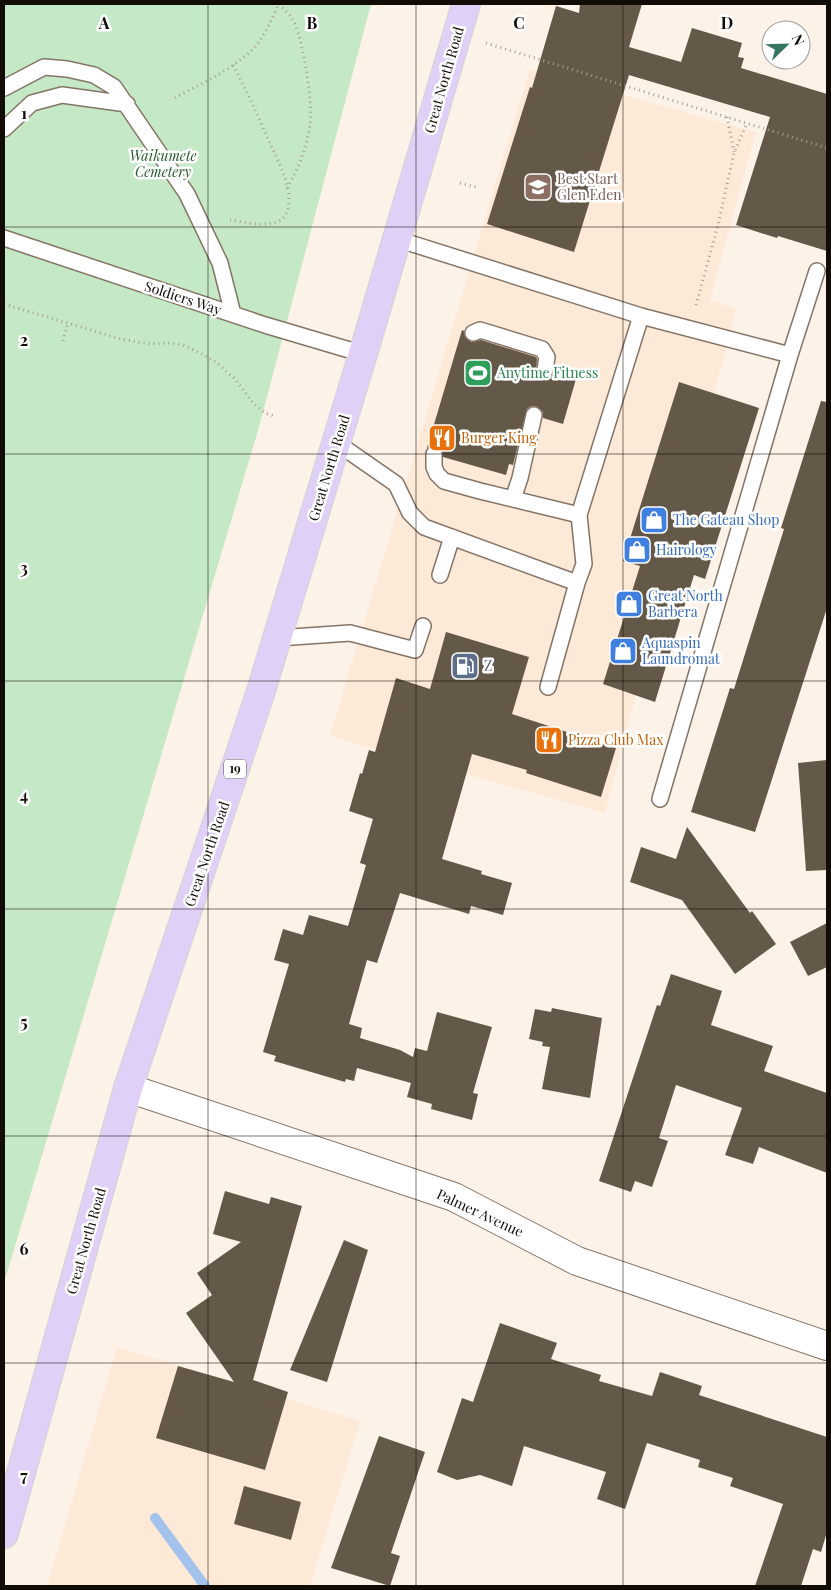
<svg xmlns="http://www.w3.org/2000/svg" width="831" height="1590" font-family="'Playfair Display',serif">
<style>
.built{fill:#fde9d8}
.green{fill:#c5e9c6}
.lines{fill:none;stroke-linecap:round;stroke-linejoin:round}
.stream{stroke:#a3c3ed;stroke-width:10}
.building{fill:#645848}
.service-casing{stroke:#847466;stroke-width:18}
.minor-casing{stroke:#847466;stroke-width:30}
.primary-casing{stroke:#d4d3d2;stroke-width:30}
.path{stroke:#a79e96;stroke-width:3;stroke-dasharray:1 4;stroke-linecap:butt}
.service{stroke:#fff;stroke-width:15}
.minor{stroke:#fff;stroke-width:28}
.primary{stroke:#e0d0f7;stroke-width:28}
.grid{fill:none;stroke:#120c07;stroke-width:1;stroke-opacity:0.55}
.labels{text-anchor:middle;stroke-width:5;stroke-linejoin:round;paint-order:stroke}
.shield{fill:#fff;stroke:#595551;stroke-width:1}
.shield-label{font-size:12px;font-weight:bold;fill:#120c07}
.street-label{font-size:14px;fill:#120c07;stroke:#fff}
.park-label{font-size:14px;font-style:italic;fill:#225a29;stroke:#fff}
.education-label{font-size:14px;fill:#785e54;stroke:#fff;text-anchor:start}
.leisure-label{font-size:14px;fill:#27864d;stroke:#fff;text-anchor:start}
.food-label{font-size:14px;fill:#c56008;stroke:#fff;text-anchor:start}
.shop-label{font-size:14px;fill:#366cbe;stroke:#fff;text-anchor:start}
.service-label{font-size:14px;fill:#4e5e75;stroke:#fff;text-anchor:start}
.grid-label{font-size:16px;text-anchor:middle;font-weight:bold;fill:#120c07;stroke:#fff;stroke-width:5;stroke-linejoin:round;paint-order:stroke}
</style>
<rect width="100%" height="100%" fill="#fdf2e8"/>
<path class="built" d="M 530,69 L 756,132 L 710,300 L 736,309 L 605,813 L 330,736 Z
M 117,1347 L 360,1421 L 310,1586 L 47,1586 Z"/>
<path class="green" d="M 4,4 L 371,4 L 259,427 L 4,1283 Z"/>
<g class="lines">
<path class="stream" d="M 155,1518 L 205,1586"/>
</g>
<path class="building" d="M 580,4 L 642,4 L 629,47 L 681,62 L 692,28 L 742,43 L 738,57 L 744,58 L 741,68 L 827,94 L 827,251 L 778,236 L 777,238 L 736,225 L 770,117 L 629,75 L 574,252 L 487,224 L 530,87 L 532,88 L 556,6 L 579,13 Z
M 462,330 L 464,331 L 465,337 L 471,342 L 481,340 L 536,357 L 537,359 L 536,373 L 543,379 L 549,378 L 554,373 L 576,379 L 563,424 L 543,418 L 543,412 L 536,406 L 531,406 L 527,409 L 513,465 L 509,464 L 506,475 L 443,457 L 442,450 L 438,446 L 434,445 L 427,448 Z
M 679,382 L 759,408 L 705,579 L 694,575 L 655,702 L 603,684 L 640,566 L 623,561 Z
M 821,401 L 827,402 L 827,608 L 755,832 L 691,812 L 730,688 L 734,689 L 784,529 L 781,528 Z
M 446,632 L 529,657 L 512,714 L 616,748 L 601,797 L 526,773 L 527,770 L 472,754 L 442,859 L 482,871 L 481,874 L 512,883 L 503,915 L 471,906 L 469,914 L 400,893 L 377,963 L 367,960 L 349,1024 L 362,1028 L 360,1038 L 400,1050 L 413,1057 L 415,1048 L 427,1051 L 437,1012 L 492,1027 L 473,1093 L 478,1094 L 472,1120 L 431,1109 L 432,1104 L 407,1097 L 411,1083 L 357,1068 L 354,1081 L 346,1079 L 345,1082 L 274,1061 L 276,1056 L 263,1052 L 289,964 L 274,960 L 283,929 L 303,935 L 309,915 L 348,926 L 366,865 L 360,863 L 373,819 L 349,811 L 360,773 L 362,774 L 369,750 L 375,752 L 396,678 L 430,689 Z
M 827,760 L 827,870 L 806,871 L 798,763 Z
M 687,827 L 750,913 L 752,911 L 776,944 L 735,974 L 682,900 L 630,882 L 641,847 L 676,859 Z
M 827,923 L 827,967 L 808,976 L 790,942 Z
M 671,974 L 722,991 L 711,1025 L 773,1046 L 764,1071 L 827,1093 L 827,1173 L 759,1147 L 753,1164 L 725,1155 L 742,1108 L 676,1085 L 659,1138 L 668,1141 L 652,1187 L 635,1181 L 631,1192 L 599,1181 L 657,1005 L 660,1006 Z
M 552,1008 L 602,1018 L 590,1098 L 542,1089 L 550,1047 L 542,1046 L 543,1042 L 529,1039 L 535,1009 L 551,1012 Z
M 225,1191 L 269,1204 L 271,1197 L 302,1206 L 253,1380 L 288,1392 L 265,1470 L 156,1438 L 178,1366 L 234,1382 L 186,1313 L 212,1295 L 197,1273 L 241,1242 L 213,1234 Z
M 344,1240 L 368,1250 L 327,1382 L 290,1370 Z
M 500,1323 L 557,1343 L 551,1359 L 601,1375 L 599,1381 L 652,1396 L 660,1372 L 702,1386 L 699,1395 L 827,1437 L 827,1532 L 821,1552 L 813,1549 L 801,1586 L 755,1586 L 783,1504 L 730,1486 L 733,1478 L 698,1467 L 700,1460 L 647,1443 L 625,1509 L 597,1499 L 606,1472 L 524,1446 L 512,1486 L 480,1475 L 457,1480 L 437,1472 L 462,1398 L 473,1402 Z
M 379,1436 L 425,1452 L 391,1553 L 400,1556 L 390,1586 L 331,1568 Z
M 244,1486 L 301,1502 L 291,1540 L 234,1524 Z"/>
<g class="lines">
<defs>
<path id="service" d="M 4,88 L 44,67 L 67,69 L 94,75 L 114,87 L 187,194 L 220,263 L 233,314
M 4,129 L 32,103 L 62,95 L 127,104
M 4,238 L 265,325 L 363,354
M 397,239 L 641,316 L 579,515 L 584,564 L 577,583 L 548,687
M 641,316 L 790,355 L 660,799
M 473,333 L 480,330 L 542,349 L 547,357 L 545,370
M 790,355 L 817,271
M 337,443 L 396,484 L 410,513 L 424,527 L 577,583
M 434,454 L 434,467 L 437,474 L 444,481 L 480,491 L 579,515
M 513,499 L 520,478 L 534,415
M 440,575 L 452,537
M 278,638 L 350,633 L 415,650 L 423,626"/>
<path id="minor" d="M 128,1088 L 454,1197 L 577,1261 L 827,1346"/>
<path id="primary" d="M 4,1534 L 128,1088 L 261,691 L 363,354 L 466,4"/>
</defs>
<use href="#service" class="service-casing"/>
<use href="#minor" class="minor-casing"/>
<use href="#primary" class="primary-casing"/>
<path class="path" d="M 279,4 C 283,8 288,13 292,18 C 303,36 313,103 310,124 C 307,147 299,167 287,188
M 486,43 L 827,148
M 175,98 C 200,84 230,71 251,51 C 262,41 273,18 278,4
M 727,117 L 734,152
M 460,183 L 476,187
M 230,220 C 244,222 265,228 279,221 C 287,217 289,207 289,198 C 288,178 277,159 269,141 C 258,115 246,90 233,65
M 4,304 L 121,339 L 150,344 L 170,343 L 183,345 L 200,353 L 217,363 L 235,379 L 254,404 L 265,413 L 274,416
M 696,305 L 718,225 L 734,153 L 747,123
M 63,341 L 68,323"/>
<use href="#service" class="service"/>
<use href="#minor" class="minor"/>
<use href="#primary" class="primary"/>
</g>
<path class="grid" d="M 208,4 L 208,1586M 416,4 L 416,1586M 623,4 L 623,1586M 4,227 L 827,227M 4,454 L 827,454M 4,681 L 827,681M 4,909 L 827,909M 4,1136 L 827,1136M 4,1363 L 827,1363"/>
<defs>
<symbol id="school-square" viewBox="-11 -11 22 22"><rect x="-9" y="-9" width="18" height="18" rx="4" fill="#8d6e63" stroke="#fff"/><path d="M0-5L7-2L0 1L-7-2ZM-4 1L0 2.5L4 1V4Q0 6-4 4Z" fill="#fff"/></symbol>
<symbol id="stadium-square" viewBox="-11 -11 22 22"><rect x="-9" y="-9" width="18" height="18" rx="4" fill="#2e9e5b" stroke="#fff"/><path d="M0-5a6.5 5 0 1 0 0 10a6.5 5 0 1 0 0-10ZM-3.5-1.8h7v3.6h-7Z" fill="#fff"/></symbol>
<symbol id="restaurant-square" viewBox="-11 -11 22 22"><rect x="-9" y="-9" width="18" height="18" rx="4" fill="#e8710a" stroke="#fff"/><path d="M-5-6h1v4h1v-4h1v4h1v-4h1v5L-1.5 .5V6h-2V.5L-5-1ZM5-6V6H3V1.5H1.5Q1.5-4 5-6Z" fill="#fff"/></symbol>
<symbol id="shop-square" viewBox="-11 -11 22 22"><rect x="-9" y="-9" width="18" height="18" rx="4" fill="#3f7fe0" stroke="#fff"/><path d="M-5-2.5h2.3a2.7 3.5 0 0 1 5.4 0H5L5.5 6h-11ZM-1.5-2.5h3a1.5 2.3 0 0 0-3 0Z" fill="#fff"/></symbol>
<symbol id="fuel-square" viewBox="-11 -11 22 22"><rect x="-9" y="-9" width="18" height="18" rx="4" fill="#5c6f8a" stroke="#fff"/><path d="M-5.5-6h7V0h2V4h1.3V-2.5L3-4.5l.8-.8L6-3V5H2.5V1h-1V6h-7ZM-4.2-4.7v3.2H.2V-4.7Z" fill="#fff"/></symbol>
</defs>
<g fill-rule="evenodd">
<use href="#school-square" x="522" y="171" width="32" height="32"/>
<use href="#stadium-square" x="462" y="357" width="32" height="32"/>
<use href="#restaurant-square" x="426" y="422" width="32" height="32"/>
<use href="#shop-square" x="638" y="504" width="32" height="32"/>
<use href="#shop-square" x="621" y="534" width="32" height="32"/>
<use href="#shop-square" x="613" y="588" width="32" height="32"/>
<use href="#shop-square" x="607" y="635" width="32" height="32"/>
<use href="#fuel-square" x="449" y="650" width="32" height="32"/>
<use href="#restaurant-square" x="533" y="724" width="32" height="32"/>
</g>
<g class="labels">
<rect class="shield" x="224" y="759.5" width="22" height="19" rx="4"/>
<g class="shield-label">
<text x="235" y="773">19</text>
</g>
<g class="street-label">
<text transform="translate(444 80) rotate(-74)" y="5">Great North Road</text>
<text transform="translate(183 298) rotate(18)" y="5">Soldiers Way</text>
<text transform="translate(329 468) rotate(-73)" y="5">Great North Road</text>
<text transform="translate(207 854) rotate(-71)" y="5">Great North Road</text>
<text transform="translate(480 1213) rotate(25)" y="5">Palmer Avenue</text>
<text transform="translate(86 1241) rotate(-74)" y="5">Great North Road</text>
</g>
<g class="park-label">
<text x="163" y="161">Waikumete<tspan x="163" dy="16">Cemetery</tspan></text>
</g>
<g class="education-label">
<text x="557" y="184">Best Start<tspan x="557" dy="16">Glen Eden</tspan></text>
</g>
<g class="leisure-label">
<text x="497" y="378">Anytime Fitness</text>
</g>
<g class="food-label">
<text x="461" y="443">Burger King</text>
<text x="568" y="745">Pizza Club Max</text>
</g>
<g class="shop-label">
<text x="673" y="525">The Gateau Shop</text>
<text x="656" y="555">Hairology</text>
<text x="648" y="601">Great North<tspan x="648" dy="16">Barbera</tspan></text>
<text x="642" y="648">Aquaspin<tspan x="642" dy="16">Laundromat</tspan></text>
</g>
<g class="service-label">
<text x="484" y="671">Z</text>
</g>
</g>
<g class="grid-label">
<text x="104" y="29">A</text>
<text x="312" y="29">B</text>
<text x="519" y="29">C</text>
<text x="727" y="29">D</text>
<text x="24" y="119">1</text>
<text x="24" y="346">2</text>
<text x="24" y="574">3</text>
<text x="24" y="801">4</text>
<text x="24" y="1028">5</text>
<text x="24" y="1255">6</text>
<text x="24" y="1482">7</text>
</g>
<rect width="831" height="1590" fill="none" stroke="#120c07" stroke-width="10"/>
<g transform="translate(786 45) rotate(67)"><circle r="24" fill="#ffffff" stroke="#a09e9c"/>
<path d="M0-4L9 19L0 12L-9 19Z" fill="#347564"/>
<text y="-8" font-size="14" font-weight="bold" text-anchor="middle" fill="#120c07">N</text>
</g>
</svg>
